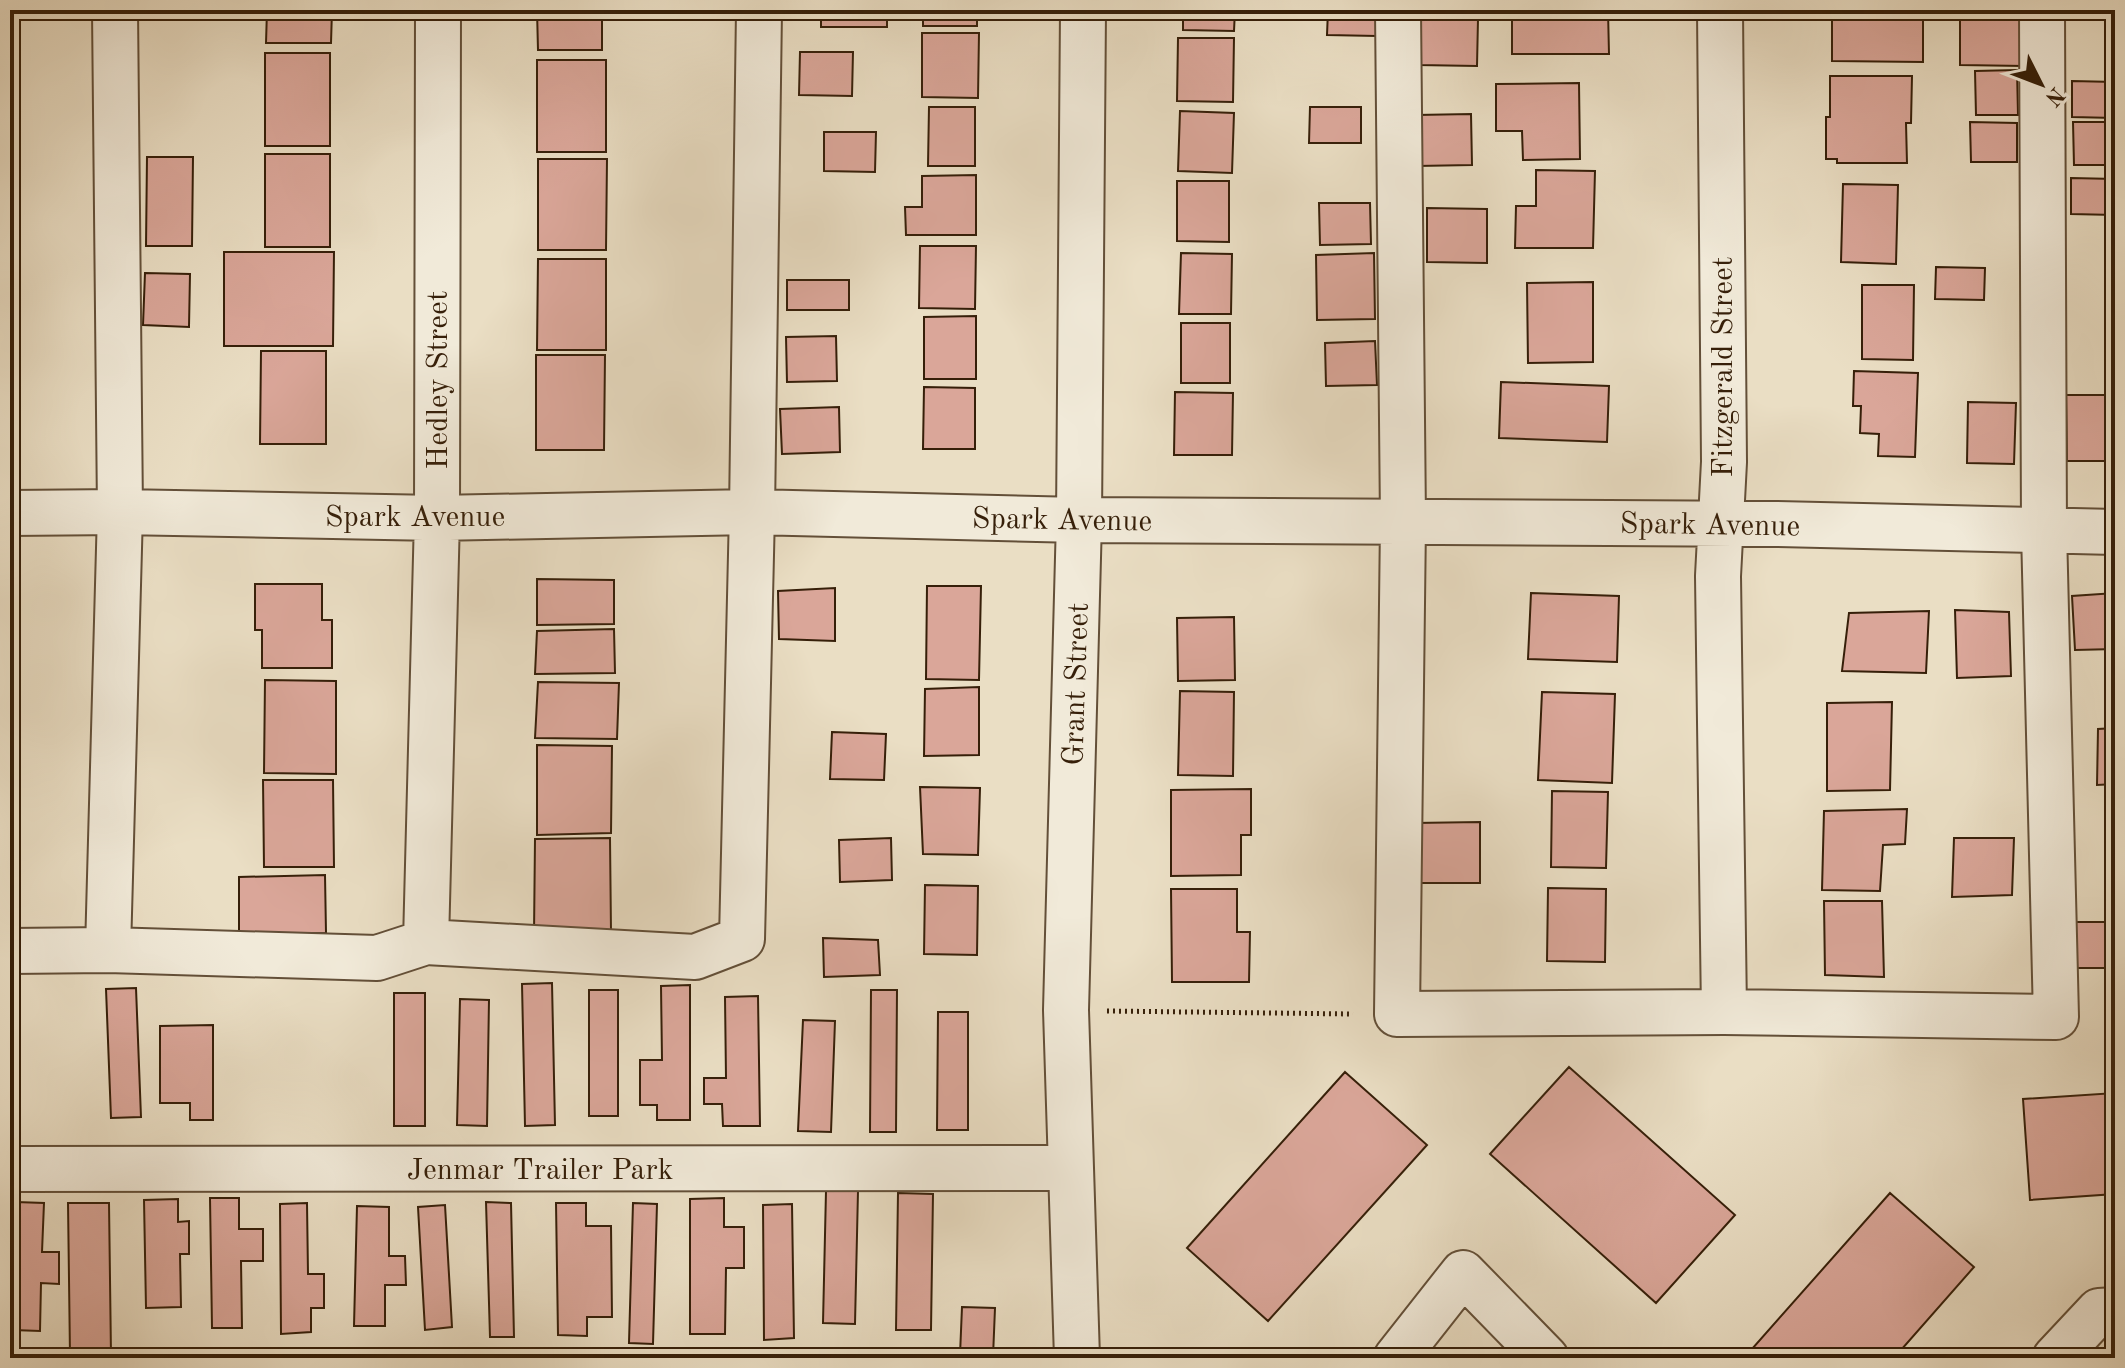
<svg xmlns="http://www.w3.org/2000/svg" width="2125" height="1368" font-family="'Old Standard TT',serif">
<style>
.building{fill:#daa699;stroke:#361f09;stroke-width:2}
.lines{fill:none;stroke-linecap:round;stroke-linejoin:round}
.minor-casing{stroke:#634f38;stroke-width:48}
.path{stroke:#361f09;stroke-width:5;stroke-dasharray:2 4;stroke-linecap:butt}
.minor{stroke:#f1ead9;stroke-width:44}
.labels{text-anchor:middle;stroke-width:6;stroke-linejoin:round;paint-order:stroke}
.street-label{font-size:30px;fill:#361f09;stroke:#f1ead9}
</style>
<rect width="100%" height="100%" fill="#eadec4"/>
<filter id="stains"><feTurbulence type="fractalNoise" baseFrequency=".0025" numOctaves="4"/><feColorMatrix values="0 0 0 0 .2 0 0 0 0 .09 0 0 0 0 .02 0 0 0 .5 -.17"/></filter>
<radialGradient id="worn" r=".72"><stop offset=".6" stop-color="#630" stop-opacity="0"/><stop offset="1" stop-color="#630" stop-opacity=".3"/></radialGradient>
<path class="building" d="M 267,10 L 332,10 L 331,43 L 266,43 Z
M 537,10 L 602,10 L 602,50 L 538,50 Z
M 821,10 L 887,10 L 887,27 L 821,27 Z
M 923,10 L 977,10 L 977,26 L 923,26 Z
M 1183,10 L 1235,10 L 1234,31 L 1183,30 Z
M 1328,10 L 1378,10 L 1377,36 L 1327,35 Z
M 1512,10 L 1608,10 L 1609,54 L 1512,54 Z
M 1832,10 L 1923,10 L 1923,62 L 1832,61 Z
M 1960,10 L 2025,10 L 2024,66 L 1960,65 Z
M 1419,17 L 1478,19 L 1477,66 L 1418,65 Z
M 922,33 L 979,33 L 978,98 L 922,97 Z
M 1178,38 L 1234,38 L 1233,102 L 1177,101 Z
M 800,52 L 853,52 L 852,96 L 799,95 Z
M 265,53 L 330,53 L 330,146 L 265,146 Z
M 537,60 L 606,60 L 606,152 L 537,152 Z
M 2017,70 L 2018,115 L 1976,115 L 1975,71 Z
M 1830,76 L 1912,76 L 1911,123 L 1906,123 L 1907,163 L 1837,163 L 1837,159 L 1826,159 L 1826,117 L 1830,117 Z
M 2072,81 L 2115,82 L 2115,118 L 2072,117 Z
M 1579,83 L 1580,159 L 1523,160 L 1522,131 L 1496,131 L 1496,84 Z
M 929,107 L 975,107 L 975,166 L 928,166 Z
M 1310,107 L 1361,107 L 1361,143 L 1309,143 Z
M 1180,111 L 1234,113 L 1232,173 L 1178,171 Z
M 1471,114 L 1472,165 L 1417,166 L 1416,115 Z
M 1970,122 L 2017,123 L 2017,162 L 1971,162 Z
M 2073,122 L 2115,122 L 2115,165 L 2074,165 Z
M 824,132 L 876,132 L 875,172 L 824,171 Z
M 265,154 L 330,154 L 330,247 L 265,247 Z
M 147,157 L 193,157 L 192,246 L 146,246 Z
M 538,159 L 607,159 L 606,250 L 538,250 Z
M 1536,170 L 1595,171 L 1593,248 L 1515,248 L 1516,206 L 1536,206 Z
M 976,175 L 976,235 L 906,235 L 905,207 L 922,207 L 922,176 Z
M 2071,178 L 2115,179 L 2115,215 L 2071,214 Z
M 1177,181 L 1229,181 L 1229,242 L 1177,241 Z
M 1843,184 L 1898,185 L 1896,264 L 1841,262 Z
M 1319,203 L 1370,203 L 1371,244 L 1320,245 Z
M 1427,208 L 1487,209 L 1487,263 L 1427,262 Z
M 920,246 L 976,246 L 975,309 L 919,308 Z
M 224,252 L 334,252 L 333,346 L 224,346 Z
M 1181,253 L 1232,254 L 1231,314 L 1179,314 Z
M 1374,253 L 1375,319 L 1317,320 L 1316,255 Z
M 538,259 L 606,259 L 606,350 L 537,350 Z
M 1936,267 L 1985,268 L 1984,300 L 1935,299 Z
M 145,273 L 190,274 L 189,327 L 143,325 Z
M 787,280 L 849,280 L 849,310 L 787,310 Z
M 1593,282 L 1593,362 L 1528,363 L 1527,283 Z
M 1862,285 L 1914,285 L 1913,360 L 1862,359 Z
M 976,316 L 976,379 L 924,379 L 924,317 Z
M 1181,323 L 1230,323 L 1230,383 L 1181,383 Z
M 836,336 L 837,381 L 787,382 L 786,337 Z
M 1375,341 L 1377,385 L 1326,386 L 1325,343 Z
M 261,351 L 326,351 L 326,444 L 260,444 Z
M 536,355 L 605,355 L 604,450 L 536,450 Z
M 1854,371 L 1918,373 L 1915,457 L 1878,456 L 1879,434 L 1860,433 L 1861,406 L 1853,406 Z
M 1501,382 L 1609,386 L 1607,442 L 1499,438 Z
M 924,387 L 975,388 L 975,449 L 923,449 Z
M 1175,392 L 1233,393 L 1232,455 L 1174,455 Z
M 2066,395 L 2114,395 L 2114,461 L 2067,461 Z
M 1968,402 L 2016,403 L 2014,464 L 1967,463 Z
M 839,407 L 840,452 L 782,454 L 780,409 Z
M 537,579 L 614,580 L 614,624 L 537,625 Z
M 255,584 L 322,584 L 322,620 L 332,620 L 332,668 L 262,668 L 262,630 L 255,630 Z
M 927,586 L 981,586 L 979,680 L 926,679 Z
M 835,588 L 835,641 L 779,639 L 778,591 Z
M 1531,593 L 1619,596 L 1617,662 L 1528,659 Z
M 2115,593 L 2115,649 L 2075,650 L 2072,596 Z
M 1955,610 L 2009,612 L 2011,676 L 1957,678 Z
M 1929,611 L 1926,673 L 1842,671 L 1849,613 Z
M 1234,617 L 1235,680 L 1178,681 L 1177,618 Z
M 614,629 L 615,673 L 535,674 L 537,631 Z
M 265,680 L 336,681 L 336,774 L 264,773 Z
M 538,682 L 619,683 L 617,739 L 535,738 Z
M 979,687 L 979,755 L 924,756 L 925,689 Z
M 1180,691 L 1234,692 L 1233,776 L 1178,775 Z
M 1542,692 L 1615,694 L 1612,783 L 1538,780 Z
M 1892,702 L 1890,790 L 1827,791 L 1827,703 Z
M 2115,728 L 2115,784 L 2097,785 L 2098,729 Z
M 832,732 L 886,734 L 884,780 L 830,779 Z
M 537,745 L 612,746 L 611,833 L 537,835 Z
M 263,780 L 333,780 L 334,867 L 264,867 Z
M 920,787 L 980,788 L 978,855 L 923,854 Z
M 1251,789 L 1251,835 L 1241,835 L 1241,875 L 1171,876 L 1171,790 Z
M 1552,791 L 1608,792 L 1606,868 L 1551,867 Z
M 1907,809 L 1905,844 L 1883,845 L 1880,891 L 1822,890 L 1824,811 Z
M 1480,822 L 1480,883 L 1415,883 L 1414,823 Z
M 610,838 L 611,932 L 534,934 L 535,839 Z
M 891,838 L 892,880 L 840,882 L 839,840 Z
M 1954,838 L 2014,838 L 2012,895 L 1952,897 Z
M 325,875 L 326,933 L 239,934 L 239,877 Z
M 925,885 L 978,886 L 977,955 L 924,954 Z
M 1548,888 L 1606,889 L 1605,962 L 1547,961 Z
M 1171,889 L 1237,889 L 1237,932 L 1250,932 L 1249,982 L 1172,982 Z
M 1824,901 L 1882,901 L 1884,977 L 1825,975 Z
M 2075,922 L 2115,922 L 2115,968 L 2075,968 Z
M 823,938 L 878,940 L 880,975 L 824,977 Z
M 552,983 L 555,1125 L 525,1126 L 522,984 Z
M 690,985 L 690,1120 L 657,1120 L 657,1105 L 640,1105 L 640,1060 L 662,1060 L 661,986 Z
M 136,988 L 141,1117 L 111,1118 L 106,989 Z
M 589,990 L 618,990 L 618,1116 L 589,1116 Z
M 871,990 L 897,990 L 896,1132 L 870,1132 Z
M 394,993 L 425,993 L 425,1126 L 394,1126 Z
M 758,996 L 760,1126 L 723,1126 L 722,1104 L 704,1104 L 704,1078 L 726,1078 L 725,997 Z
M 460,999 L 489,1000 L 487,1126 L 457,1125 Z
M 938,1012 L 968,1012 L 968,1130 L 937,1130 Z
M 803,1020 L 835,1021 L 831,1132 L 798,1131 Z
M 213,1025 L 213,1120 L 190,1120 L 190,1103 L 160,1103 L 160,1026 Z
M 1569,1067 L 1735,1215 L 1656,1303 L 1490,1154 Z
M 1345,1072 L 1427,1145 L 1268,1321 L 1187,1248 Z
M 2115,1093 L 2115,1194 L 2030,1200 L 2023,1099 Z
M 826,1191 L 858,1191 L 855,1324 L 823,1323 Z
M 898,1193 L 933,1194 L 931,1330 L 896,1330 Z
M 1890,1193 L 1974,1267 L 1894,1358 L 1744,1358 Z
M 210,1198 L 239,1198 L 239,1229 L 263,1229 L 263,1261 L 241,1261 L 242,1328 L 212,1328 Z
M 724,1198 L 724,1227 L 744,1227 L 744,1268 L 726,1268 L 725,1334 L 690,1334 L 690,1199 Z
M 178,1199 L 178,1222 L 189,1221 L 189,1254 L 180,1254 L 181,1307 L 146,1308 L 144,1200 Z
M 16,1202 L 44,1203 L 42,1252 L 59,1252 L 59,1284 L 41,1283 L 40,1331 L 13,1330 Z
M 486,1202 L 511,1203 L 514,1337 L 490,1337 Z
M 68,1203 L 109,1203 L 111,1355 L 70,1355 Z
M 307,1203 L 308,1274 L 324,1274 L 324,1308 L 311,1308 L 311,1332 L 281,1334 L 280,1204 Z
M 556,1203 L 586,1203 L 586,1226 L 611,1226 L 612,1317 L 587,1317 L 587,1336 L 558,1335 Z
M 633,1203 L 657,1204 L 653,1344 L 629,1343 Z
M 792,1204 L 794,1338 L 764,1340 L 763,1205 Z
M 445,1205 L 452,1327 L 425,1330 L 418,1207 Z
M 357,1206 L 389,1207 L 389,1256 L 405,1256 L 406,1285 L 385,1285 L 385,1326 L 354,1326 Z
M 962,1307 L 995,1308 L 993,1357 L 960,1355 Z"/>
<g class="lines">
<defs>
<path id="minor" d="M 1398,10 L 1403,522 L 1397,1014 L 1724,1012 L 2056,1017 L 2044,531 L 2042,10
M 1720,10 L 1724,462 L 1718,576 L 1724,1012
M 10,513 L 120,512 L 437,518 L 752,512 L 1079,520 L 1777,524 L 2115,532
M 426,942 L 437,518 L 438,10
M 108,950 L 120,512 L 115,10
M 10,951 L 108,950 L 377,958 L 426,942 L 695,957 L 742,939 L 752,512 L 759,10
M 10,1169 L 1070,1168
M 1077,1358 L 1066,1010 L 1079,520 L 1083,10
M 1396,1358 L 1463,1273 L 1546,1358
M 2055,1358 L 2099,1311 L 2115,1310"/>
</defs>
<use href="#minor" class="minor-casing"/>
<path class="path" d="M 1107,1011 L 1353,1014"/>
<use href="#minor" class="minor"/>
</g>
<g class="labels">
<g class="street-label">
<text transform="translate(1722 367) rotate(-90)" y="10">Fitzgerald Street</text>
<text transform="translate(437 380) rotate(-90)" y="10">Hedley Street</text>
<text x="415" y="526">Spark Avenue</text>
<text transform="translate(1062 519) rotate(1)" y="10">Spark Avenue</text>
<text transform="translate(1710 524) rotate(1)" y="10">Spark Avenue</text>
<text transform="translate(1075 684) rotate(-88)" y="10">Grant Street</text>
<text x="540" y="1179">Jenmar Trailer Park</text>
</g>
</g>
<rect width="2125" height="1368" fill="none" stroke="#eadec4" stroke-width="40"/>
<rect x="12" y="12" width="2101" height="1344" fill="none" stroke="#361f09" stroke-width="4"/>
<rect x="20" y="20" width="2085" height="1328" fill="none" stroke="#361f09" stroke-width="2"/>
<g transform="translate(2041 84) rotate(132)" stroke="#f1ead9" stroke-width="6" paint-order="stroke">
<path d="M0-6L14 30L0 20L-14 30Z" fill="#361f09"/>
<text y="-12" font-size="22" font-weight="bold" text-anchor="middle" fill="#361f09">N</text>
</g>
<rect width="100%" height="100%" filter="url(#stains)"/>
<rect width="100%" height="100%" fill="url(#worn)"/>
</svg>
